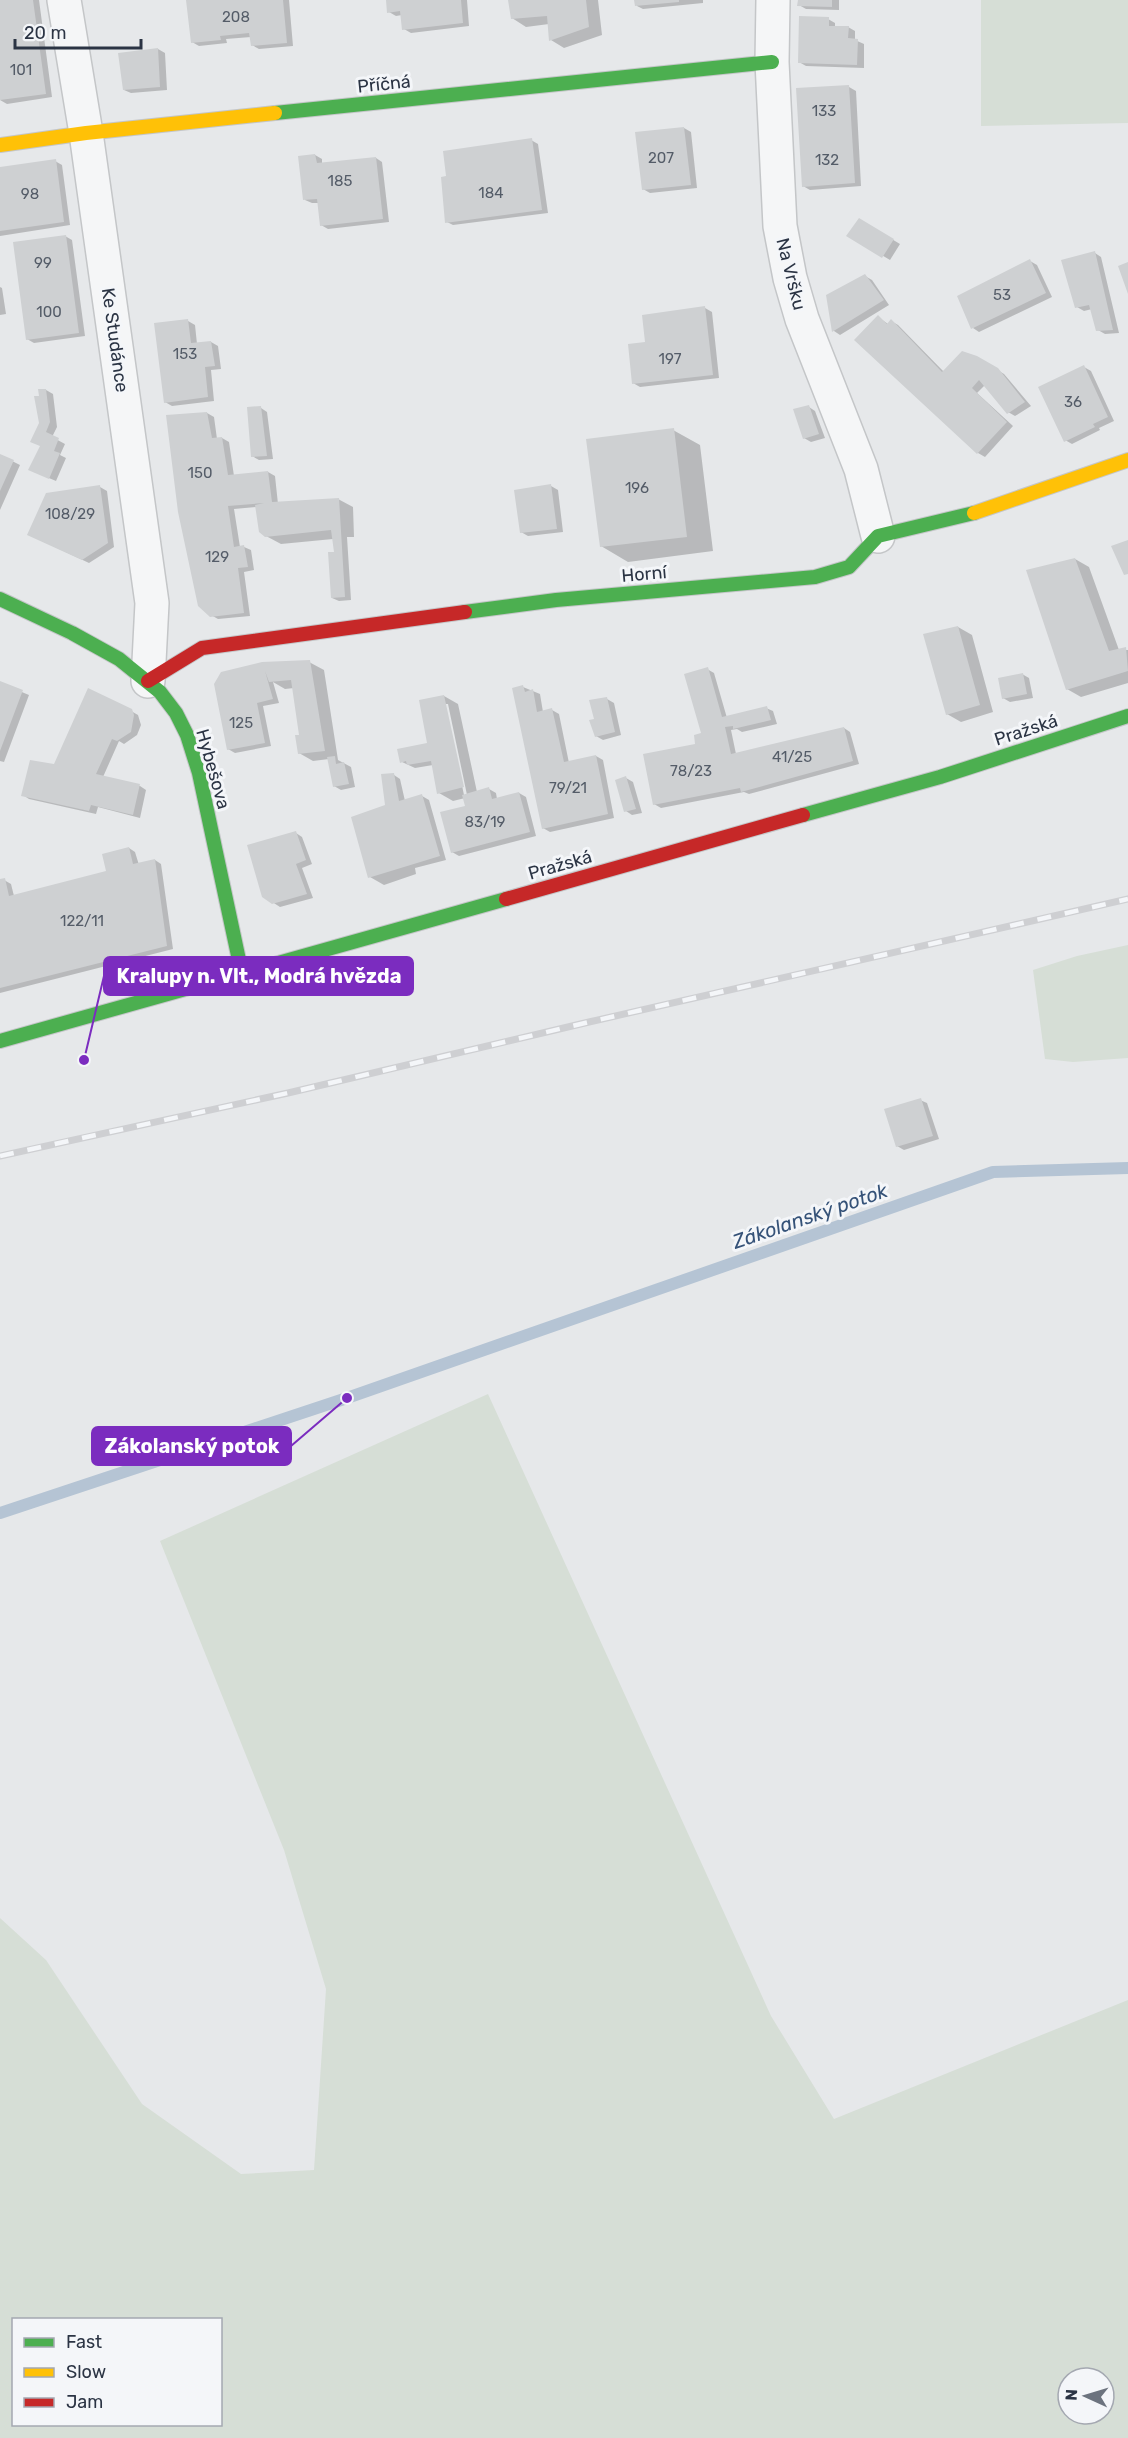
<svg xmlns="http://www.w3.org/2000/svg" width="1128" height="2438" font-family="Rubik,sans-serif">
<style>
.green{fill:#d6ded6;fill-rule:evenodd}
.shadow{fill:#0003;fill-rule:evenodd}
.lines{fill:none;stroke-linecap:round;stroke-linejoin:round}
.stream{stroke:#b5c4d4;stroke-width:12}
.building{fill:#ced0d2}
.street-casing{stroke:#c4c6c8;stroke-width:36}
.fast-casing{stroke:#c4c6c8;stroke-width:16}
.slow-casing{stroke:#c4c6c8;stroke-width:16}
.jam-casing{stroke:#c4c6c8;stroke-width:16}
.street{stroke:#f5f6f7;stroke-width:33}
.fast{stroke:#4caf50;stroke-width:14}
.slow{stroke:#ffc107;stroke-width:14}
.jam{stroke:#c62828;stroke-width:14}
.rail-casing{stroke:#cecfd2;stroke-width:7}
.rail{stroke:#f4f6f9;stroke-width:4.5;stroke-dasharray:14;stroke-linecap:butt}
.labels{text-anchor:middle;stroke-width:6;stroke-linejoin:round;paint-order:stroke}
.number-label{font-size:15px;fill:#545c68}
.street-label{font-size:18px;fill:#2b3444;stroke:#f4f6f9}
.water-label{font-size:20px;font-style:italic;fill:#355278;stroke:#f4f6f9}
.leader{fill:none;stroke:#7b2cbf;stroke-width:2}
.callout-dot{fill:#7b2cbf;stroke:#f4f6f9;stroke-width:2}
.callout{fill:#7b2cbf;stroke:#7b2cbf;stroke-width:2}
.callout-label{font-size:20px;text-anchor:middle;font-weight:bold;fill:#fff}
</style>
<rect width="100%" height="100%" fill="#e6e8ea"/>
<path class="green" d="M 981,0 L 1128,0 L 1128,123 L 981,126 Z
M 1128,945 L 1128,1058 L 1073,1062 L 1045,1059 L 1033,970 L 1077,956 Z
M 488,1394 L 771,2016 L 834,2119 L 1128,2000 L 1128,2438 L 0,2438 L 0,1918 L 46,1960 L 142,2104 L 241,2174 L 314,2170 L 326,1989 L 284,1850 L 160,1541 ZM 14,2320 L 220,2320 L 220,2424 L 14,2424 ZM 1068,2378 L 1104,2378 L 1104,2414 L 1068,2414 Z"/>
<path class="shadow" d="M 0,0 L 39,0 L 52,97 L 7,104 L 0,100 Z
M 188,0 L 289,0 L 293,46 L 259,49 L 252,45 L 251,37 L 226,39 L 227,43 L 199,46 L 192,42 Z
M 388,0 L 467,0 L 469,26 L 411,33 L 404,29 L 402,15 L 396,16 L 389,12 Z
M 510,0 L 598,0 L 602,35 L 564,48 L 551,40 L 549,24 L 526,27 L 512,18 Z
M 636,0 L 703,0 L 703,3 L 643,9 L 637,6 Z
M 799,0 L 839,0 L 839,10 L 806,9 L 799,5 Z
M 828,19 L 835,23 L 835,28 L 848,27 L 855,31 L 855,40 L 864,44 L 864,68 L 806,66 L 799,62 Z
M 158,49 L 165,53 L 167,90 L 131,93 L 124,90 Z
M 849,87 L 856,91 L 861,186 L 810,190 L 803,186 Z
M 684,128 L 691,132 L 697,188 L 650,193 L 643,189 Z
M 531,140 L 538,144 L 548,213 L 453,225 L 447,222 Z
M 315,155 L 322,159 L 322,164 L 376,158 L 382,162 L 389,222 L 328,229 L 321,225 L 319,203 L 312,203 L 305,200 Z
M 55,161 L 62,165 L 70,225 L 0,236 L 0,168 Z
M 860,220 L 900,244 L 890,260 L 848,235 Z
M 65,236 L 72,240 L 85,336 L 34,343 L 27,339 Z
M 1095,253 L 1101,257 L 1119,333 L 1105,334 L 1098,330 L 1092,309 L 1084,311 L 1077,307 Z
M 1030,261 L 1037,265 L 1052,297 L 979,332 L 973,328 Z
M 865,276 L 872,280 L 889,305 L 840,335 L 834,331 L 827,296 Z
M 0,287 L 2,288 L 6,314 L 0,315 Z
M 705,308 L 712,312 L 719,378 L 640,387 L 633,383 L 646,343 Z
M 878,317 L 888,324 L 891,321 L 898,325 L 944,372 L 984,362 L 1004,374 L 1031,406 L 1015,416 L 1008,412 L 985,385 L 977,393 L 1013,426 L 985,457 L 978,453 L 856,340 Z
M 188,321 L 195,325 L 197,344 L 211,342 L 218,346 L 221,369 L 211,370 L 214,401 L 172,406 L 165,402 Z
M 1084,367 L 1091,371 L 1114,421 L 1099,428 L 1100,430 L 1072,444 L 1065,440 Z
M 46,390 L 53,394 L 57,427 L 52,437 L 65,444 L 60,455 L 66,458 L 56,481 L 37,473 L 41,446 L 41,397 Z
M 809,407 L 815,411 L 825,438 L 811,442 L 804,438 Z
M 261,408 L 267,412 L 273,459 L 259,460 L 252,456 Z
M 207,413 L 214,417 L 217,439 L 222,438 L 229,442 L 234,476 L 268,472 L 275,476 L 278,504 L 338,499 L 353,507 L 354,537 L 347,537 L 351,600 L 339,601 L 332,598 L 335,554 L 333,539 L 281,544 L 266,536 L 257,507 L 234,509 L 240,547 L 244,547 L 251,550 L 254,570 L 244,572 L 250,616 L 218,619 L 211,615 Z
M 673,430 L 700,445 L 713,551 L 628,562 L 601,546 Z
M 0,455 L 20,465 L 0,510 Z
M 551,486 L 558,490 L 563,532 L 528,536 L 521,532 Z
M 100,487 L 107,491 L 114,547 L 89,563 L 36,538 Z
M 1075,559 L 1089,567 L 1119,650 L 1128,650 L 1128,683 L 1081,697 L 1067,689 Z
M 958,627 L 972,635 L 993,712 L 961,722 L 947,714 Z
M 309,662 L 324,670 L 338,760 L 351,767 L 355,787 L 341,790 L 334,786 L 329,759 L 313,761 L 299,753 L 301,736 L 294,688 L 285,689 L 273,682 L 279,703 L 263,706 L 271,746 L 235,753 L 228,749 L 222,673 Z
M 707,669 L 714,673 L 727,718 L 766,708 L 773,711 L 777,724 L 742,732 L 737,729 L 731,730 L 736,754 L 844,728 L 850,732 L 859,764 L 749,794 L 744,792 L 661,808 L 654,804 L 703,734 Z
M 1022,674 L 1029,678 L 1033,698 L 1010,702 L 1003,698 Z
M 0,683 L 29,695 L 4,762 L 0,761 Z
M 523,687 L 540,694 L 543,712 L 552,710 L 559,714 L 569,763 L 596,756 L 603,760 L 614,818 L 550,832 L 543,828 Z
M 444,696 L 458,704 L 477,792 L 489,789 L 496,793 L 497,799 L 519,793 L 526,797 L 536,836 L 459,856 L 452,852 L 467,807 L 465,798 L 453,801 L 439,793 L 433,765 L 415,768 L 402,762 L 427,744 ZM 445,704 L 448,704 L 467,795 L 464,795 Z
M 607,699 L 614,703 L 621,735 L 603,740 L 596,736 L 596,720 Z
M 131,711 L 138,715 L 141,725 L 137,735 L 124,744 L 119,741 L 103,777 L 140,786 L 146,790 L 140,818 L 98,807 L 96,814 L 29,799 L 23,795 Z
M 394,775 L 400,779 L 405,801 L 422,796 L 429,800 L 446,860 L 415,868 L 416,874 L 384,885 L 370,877 Z
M 626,778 L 633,782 L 642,813 L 632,815 L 626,811 Z
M 296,833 L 302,837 L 312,864 L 302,868 L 313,898 L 280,907 L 263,896 Z
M 129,848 L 135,852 L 139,865 L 155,860 L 161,864 L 173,949 L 0,993 L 0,881 L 4,880 L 11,884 L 14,896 L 108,872 Z
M 920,1100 L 927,1103 L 939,1139 L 904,1150 L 897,1146 Z"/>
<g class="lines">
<path class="stream" d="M 0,1513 L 347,1398 L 993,1172 L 1128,1168"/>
</g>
<path class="building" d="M 0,0 L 33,0 L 46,94 L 0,100 Z
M 186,0 L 283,0 L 287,43 L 251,46 L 249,33 L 220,36 L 221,40 L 191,43 Z
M 386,0 L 461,0 L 463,23 L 402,30 L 400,11 L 387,13 Z
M 508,0 L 586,0 L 589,27 L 549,41 L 547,16 L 511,19 Z
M 634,0 L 679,0 L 679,2 L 635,6 Z
M 798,0 L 832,0 L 832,7 L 797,6 Z
M 799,16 L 829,17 L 829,26 L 849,26 L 848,38 L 858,39 L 857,65 L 798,63 Z
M 158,48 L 160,87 L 123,90 L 118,53 Z
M 849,85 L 855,183 L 802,187 L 796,88 Z
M 684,127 L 691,185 L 642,190 L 635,132 Z
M 532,138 L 542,210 L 445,223 L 441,177 L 446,176 L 443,151 Z
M 315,154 L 317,163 L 376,157 L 383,219 L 320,226 L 317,199 L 303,200 L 298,156 Z
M 56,159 L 64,222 L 0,231 L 0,167 Z
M 859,218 L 894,239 L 882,258 L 846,236 Z
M 66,235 L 79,333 L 26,340 L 13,242 Z
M 1095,251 L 1113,330 L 1096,331 L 1089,305 L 1075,308 L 1061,260 Z
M 1030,259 L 1046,293 L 971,329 L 957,296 Z
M 1128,262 L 1128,294 L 1118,266 Z
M 865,274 L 884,300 L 832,332 L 826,295 Z
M 705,306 L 713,375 L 632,384 L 628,344 L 645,342 L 642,315 Z
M 878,315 L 887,324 L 891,319 L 942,372 L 962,351 L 977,356 L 998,368 L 1025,402 L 1007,414 L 979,380 L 972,388 L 1007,422 L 977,454 L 854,340 Z
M 188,319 L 191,343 L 211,341 L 215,366 L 205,367 L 208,397 L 164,403 L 154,323 Z
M 1084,365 L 1108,417 L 1093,424 L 1095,427 L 1064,442 L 1038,387 Z
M 38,389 L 46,389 L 50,422 L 46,432 L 59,438 L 54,451 L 60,453 L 49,479 L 28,470 L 40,446 L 30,442 L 39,423 L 34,396 L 39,396 Z
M 809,405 L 819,434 L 803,439 L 793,409 Z
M 261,406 L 267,456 L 251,457 L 247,407 Z
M 207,412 L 212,438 L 222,437 L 228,475 L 268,471 L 272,502 L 339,498 L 345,597 L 331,598 L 328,552 L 334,552 L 331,530 L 265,537 L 259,532 L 255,505 L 264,503 L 228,506 L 234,547 L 244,545 L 248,567 L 238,568 L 244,613 L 210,617 L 198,606 L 178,512 L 166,415 Z
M 674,428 L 687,537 L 600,547 L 586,439 Z
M 0,454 L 14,460 L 0,491 Z
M 551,484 L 557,529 L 520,533 L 514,490 Z
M 100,485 L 108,543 L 82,560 L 27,535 L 46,493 Z
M 1128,540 L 1128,574 L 1124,575 L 1111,546 Z
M 1075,558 L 1109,651 L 1126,647 L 1128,671 L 1066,690 L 1026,570 Z
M 958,626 L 980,705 L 946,715 L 923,634 Z
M 310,660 L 325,751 L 298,754 L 295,735 L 299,735 L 291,680 L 269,682 L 265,671 L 273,699 L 257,703 L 265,743 L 227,750 L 214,684 L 221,672 L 262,662 Z
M 708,667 L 722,717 L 767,706 L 771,720 L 733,729 L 733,726 L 725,727 L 731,754 L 844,727 L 853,761 L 741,792 L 740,788 L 653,805 L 643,754 L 695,744 L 694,735 L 701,733 L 684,674 Z
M 1023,673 L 1027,694 L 1002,699 L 998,678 Z
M 0,681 L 23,690 L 0,751 Z
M 523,685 L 525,692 L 533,689 L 537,712 L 552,708 L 564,762 L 596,755 L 608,814 L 542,829 L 512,688 Z
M 88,688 L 132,709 L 134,715 L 131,732 L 117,741 L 112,739 L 96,774 L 140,784 L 133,815 L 91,805 L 89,811 L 21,796 L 30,760 L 54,764 Z
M 444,695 L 464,787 L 437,794 L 431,761 L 407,765 L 406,761 L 400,763 L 397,749 L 427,743 L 419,700 Z
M 607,697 L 615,732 L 595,737 L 589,720 L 594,719 L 589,700 Z
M 335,756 L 336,764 L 344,762 L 349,784 L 333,787 L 327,757 Z
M 394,773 L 399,801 L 422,794 L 440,856 L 368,878 L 351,817 L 385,805 L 381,774 Z
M 626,776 L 636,809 L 624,812 L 615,780 Z
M 489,787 L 492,799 L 519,792 L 530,832 L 451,853 L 440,812 L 465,806 L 462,795 Z
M 296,831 L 306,860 L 296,864 L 307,894 L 272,904 L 262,897 L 247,845 Z
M 129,847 L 133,864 L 155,859 L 167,946 L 0,988 L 0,879 L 5,878 L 9,896 L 106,871 L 102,854 Z
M 921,1098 L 933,1136 L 896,1147 L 884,1109 Z"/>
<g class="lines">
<defs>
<path id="street" d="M 64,0 L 86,133 L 152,603 L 148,681
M 773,0 L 772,62 L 780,226 L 790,278 L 802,319 L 861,469 L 878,536"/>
<path id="fast" d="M 275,113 L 772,62
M 0,599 L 72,633 L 119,659 L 160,692 L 176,713 L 187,735 L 199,773 L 242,974
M 465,612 L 556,600 L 815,577 L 849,567 L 878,536 L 974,513
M 803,815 L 940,777 L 1128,716
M 0,1041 L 506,899"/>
<path id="slow" d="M 0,145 L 86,133 L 275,113
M 974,513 L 1128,460"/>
<path id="jam" d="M 148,681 L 202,648 L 465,612
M 506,899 L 803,815"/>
</defs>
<use href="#street" class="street-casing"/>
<use href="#fast" class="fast-casing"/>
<use href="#slow" class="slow-casing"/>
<use href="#jam" class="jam-casing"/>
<use href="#street" class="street"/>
<use href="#fast" class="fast"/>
<use href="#slow" class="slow"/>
<use href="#jam" class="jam"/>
<defs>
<path id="rail" d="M 0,1156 L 288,1093 L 589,1022 L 1128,899"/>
</defs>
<use href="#rail" class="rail-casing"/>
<use href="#rail" class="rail"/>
</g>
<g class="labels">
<g class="number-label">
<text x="236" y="22">208</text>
<text x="21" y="75">101</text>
<text x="824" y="116">133</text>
<text x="661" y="163">207</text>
<text x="827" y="165">132</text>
<text x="340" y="186">185</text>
<text x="491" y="198">184</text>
<text x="30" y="199">98</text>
<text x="43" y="268">99</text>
<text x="1002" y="300">53</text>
<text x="49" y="317">100</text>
<text x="185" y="359">153</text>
<text x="670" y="364">197</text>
<text x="1073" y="407">36</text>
<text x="200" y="478">150</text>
<text x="637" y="493">196</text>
<text x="70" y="519">108/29</text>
<text x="217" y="562">129</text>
<text x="241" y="728">125</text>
<text x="792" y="762">41/25</text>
<text x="691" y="776">78/23</text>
<text x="568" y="793">79/21</text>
<text x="485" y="827">83/19</text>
<text x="82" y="926">122/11</text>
</g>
<g class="street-label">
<text transform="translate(384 84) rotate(-6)" y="6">Příčná</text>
<text transform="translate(791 274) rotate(76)" y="6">Na Vršku</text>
<text transform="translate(115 340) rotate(82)" y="6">Ke Studánce</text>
<text transform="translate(644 574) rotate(-5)" y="6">Horní</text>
<text transform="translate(1026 730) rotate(-18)" y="6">Pražská</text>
<text transform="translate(213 769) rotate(74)" y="6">Hybešova</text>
<text transform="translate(560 865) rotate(-16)" y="6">Pražská</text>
</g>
<g class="water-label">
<text transform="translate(810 1216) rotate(-19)" y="7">Zákolanský potok</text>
</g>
</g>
<path class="leader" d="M84 1060L104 976M347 1398L291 1446"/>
<g class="callout-dot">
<circle cx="84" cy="1060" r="6"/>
<circle cx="347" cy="1398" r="6"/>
</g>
<g class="callout">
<rect x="104" y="957" width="309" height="38" rx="6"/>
<rect x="92" y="1427" width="199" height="38" rx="6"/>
</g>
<g class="callout-label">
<text x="259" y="983">Kralupy n. Vlt., Modrá hvězda</text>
<text x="192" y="1453">Zákolanský potok</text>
</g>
<rect x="12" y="2318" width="210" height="108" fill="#f4f6f9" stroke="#a4a8b1" stroke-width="1.5"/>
<rect x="24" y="2338" width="30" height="9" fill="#4caf50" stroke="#a4a8b1" stroke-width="1.5"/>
<text x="66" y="2348" font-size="18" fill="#2b3444">Fast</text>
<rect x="24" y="2368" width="30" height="9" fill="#ffc107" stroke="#a4a8b1" stroke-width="1.5"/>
<text x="66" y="2378" font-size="18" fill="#2b3444">Slow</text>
<rect x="24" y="2398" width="30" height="9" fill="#c62828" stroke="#a4a8b1" stroke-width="1.5"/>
<text x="66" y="2408" font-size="18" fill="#2b3444">Jam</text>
<g transform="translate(1086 2396) rotate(274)"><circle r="28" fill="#f4f6f9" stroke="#a4a8b1" stroke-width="1.5"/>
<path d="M0-4.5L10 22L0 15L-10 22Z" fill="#6c737e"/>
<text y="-9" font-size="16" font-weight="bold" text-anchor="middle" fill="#2b3444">N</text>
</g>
<path d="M15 39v9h126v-9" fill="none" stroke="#2b3444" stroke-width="3"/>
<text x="24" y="39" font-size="18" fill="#2b3444" stroke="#f4f6f9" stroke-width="4.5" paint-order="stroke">20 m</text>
</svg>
